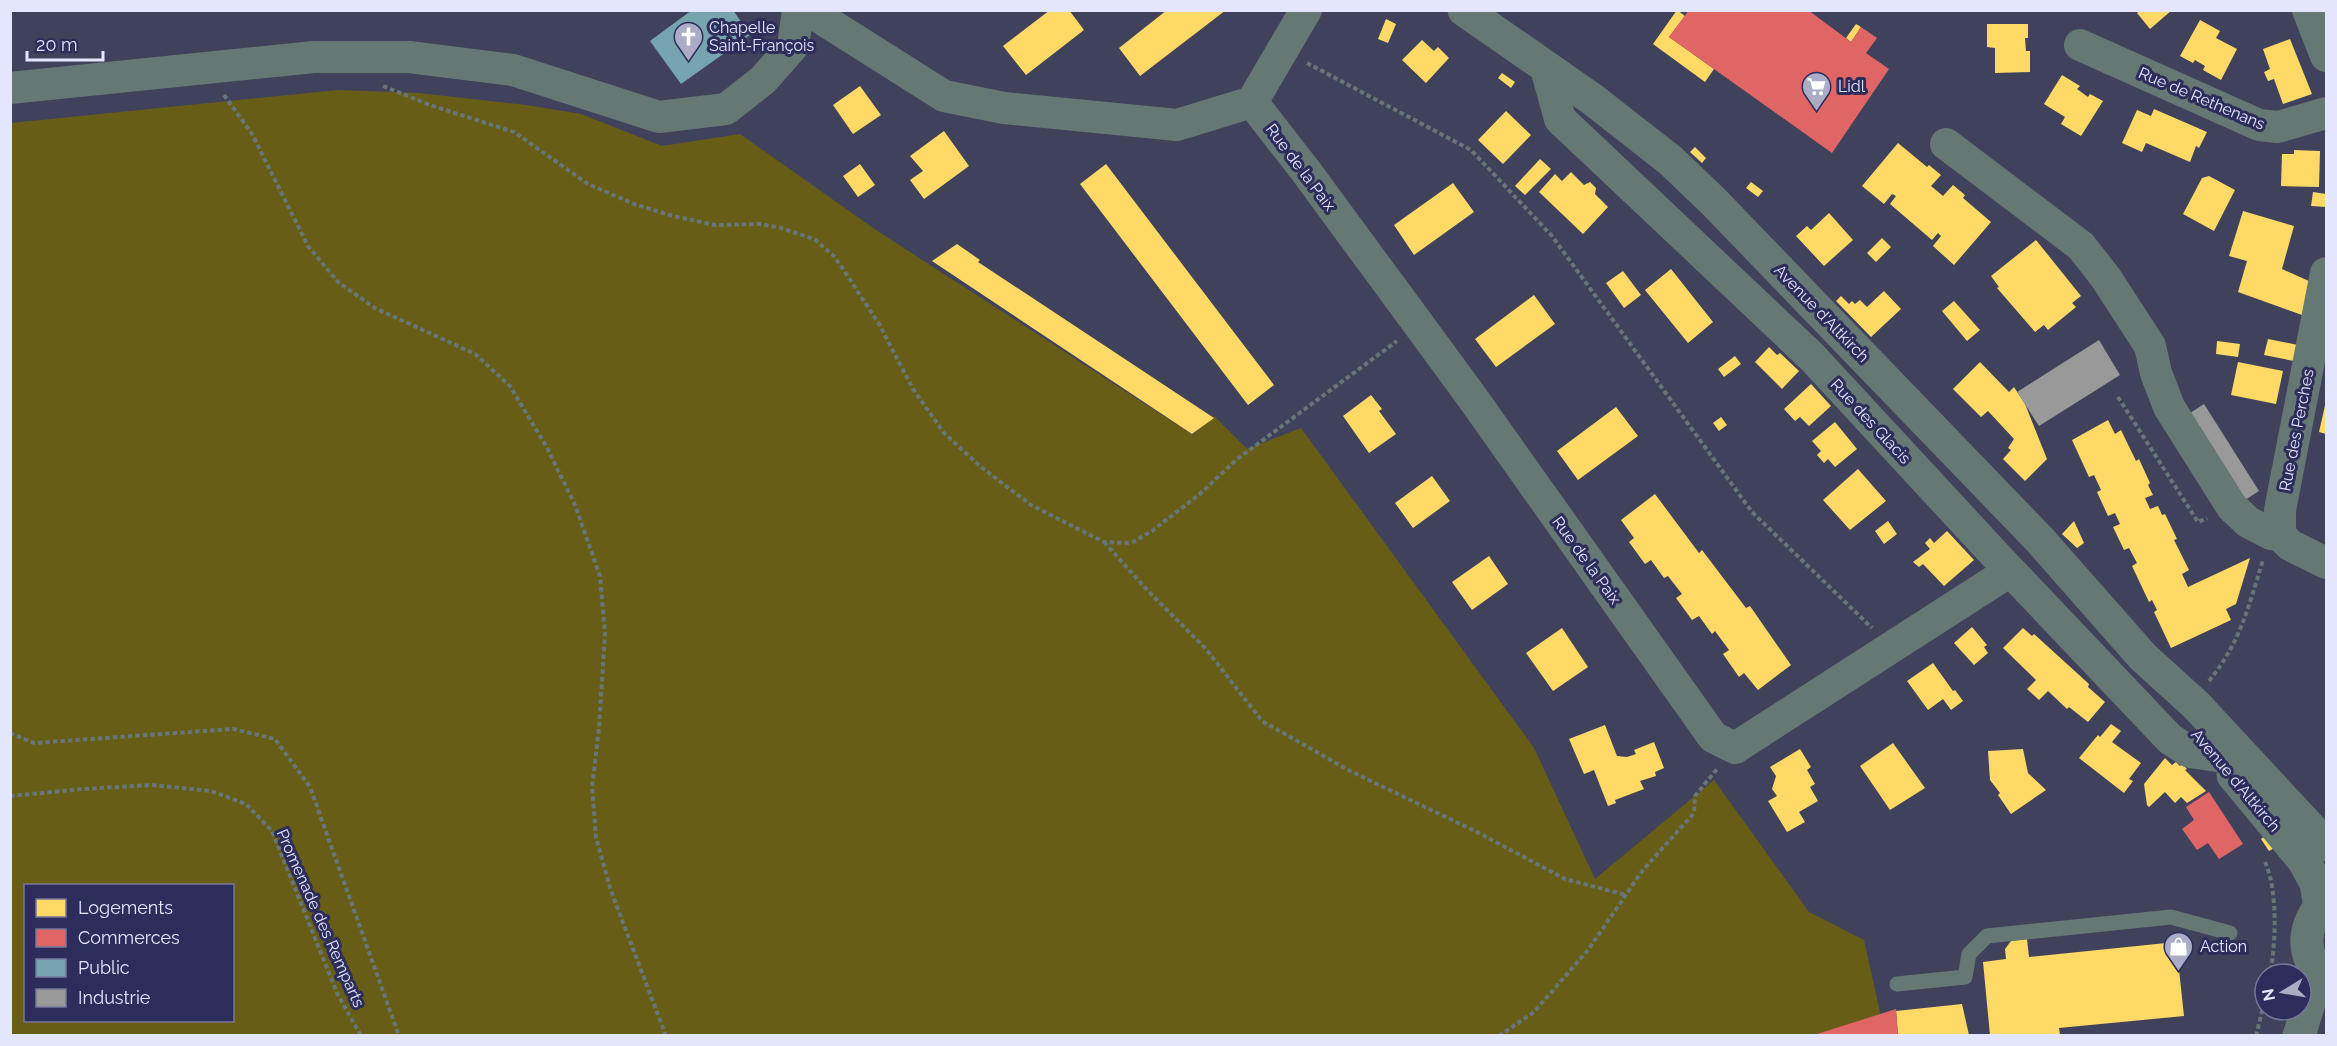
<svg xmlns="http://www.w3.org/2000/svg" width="2337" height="1046" font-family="Raleway,sans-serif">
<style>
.green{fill:#685d16;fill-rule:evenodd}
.homes{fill:#ffd966}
.shops{fill:#e06666}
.public{fill:#76a5af}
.industry{fill:#999}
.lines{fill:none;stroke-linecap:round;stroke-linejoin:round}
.path{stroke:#697677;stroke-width:4;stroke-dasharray:4.5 3;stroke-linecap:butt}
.service{stroke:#657874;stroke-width:15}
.minor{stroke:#657874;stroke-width:32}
.tertiary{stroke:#657874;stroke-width:33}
.labels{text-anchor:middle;stroke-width:6;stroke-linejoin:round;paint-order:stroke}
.poi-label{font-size:16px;fill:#e3e6fe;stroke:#2c2d5b;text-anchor:start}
.street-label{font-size:16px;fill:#e3e6fe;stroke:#2c2d5b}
</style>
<rect width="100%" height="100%" fill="#40425c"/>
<path class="green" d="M 338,90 L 419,93 L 526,105 L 581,114 L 662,146 L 740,134 L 876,230 L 1193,435 L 1214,416 L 1247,449 L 1301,428 L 1534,748 L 1595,879 L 1714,780 L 1809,912 L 1864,940 L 1885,1035 L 11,1036 L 11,123 ZM 26,886 L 232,886 L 232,1020 L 26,1020 Z"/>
<path class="homes" d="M 1050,10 L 1069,10 L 1084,30 L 1026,75 L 1003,46 Z
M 1167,10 L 1226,10 L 1140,76 L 1119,48 Z
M 1677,10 L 1685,16 L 1669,37 L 1714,69 L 1705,82 L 1653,44 Z
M 2140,10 L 2172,10 L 2150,29 L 2137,13 Z
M 1386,19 L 1396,24 L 1388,43 L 1378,39 Z
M 2200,20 L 2220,31 L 2216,38 L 2237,49 L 2221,80 L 2203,70 L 2205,66 L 2195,60 L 2193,63 L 2180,56 Z
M 1856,24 L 1861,27 L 1851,42 L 1846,38 Z
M 1987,24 L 2028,24 L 2028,38 L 2025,38 L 2026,51 L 2030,51 L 2030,72 L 1995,73 L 1995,48 L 1987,47 Z
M 2290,39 L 2312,94 L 2283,104 L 2274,79 L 2268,81 L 2264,72 L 2270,69 L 2263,49 Z
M 1422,40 L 1434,51 L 1438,47 L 1449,58 L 1426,83 L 1402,60 Z
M 1502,73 L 1515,82 L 1511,88 L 1498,78 Z
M 2062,75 L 2080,86 L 2077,89 L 2088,97 L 2090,94 L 2103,101 L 2081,136 L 2061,124 L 2065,117 L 2044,104 Z
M 860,86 L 881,115 L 853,134 L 833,105 Z
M 2154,109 L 2207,132 L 2199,148 L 2196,146 L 2190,162 L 2146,143 L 2142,152 L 2122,143 L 2137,110 L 2151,116 Z
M 1506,111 L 1531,135 L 1503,164 L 1478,140 Z
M 944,131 L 969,166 L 924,199 L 910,180 L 923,171 L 910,156 Z
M 1898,143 L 1927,167 L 1929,165 L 1941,175 L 1931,186 L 1943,196 L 1953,185 L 1965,195 L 1963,198 L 1991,222 L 1954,265 L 1933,246 L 1941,236 L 1938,233 L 1932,240 L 1890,204 L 1896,196 L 1892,194 L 1884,204 L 1862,186 Z
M 1695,147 L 1706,158 L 1702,163 L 1690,152 Z
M 2294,150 L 2320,151 L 2319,187 L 2281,186 L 2282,154 L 2294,154 Z
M 1540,159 L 1551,169 L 1525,195 L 1515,186 Z
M 860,164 L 875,185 L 858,197 L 843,176 Z
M 1106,164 L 1274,385 L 1248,405 L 1080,184 Z
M 1571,172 L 1584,185 L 1590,182 L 1596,188 L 1595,194 L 1608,207 L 1583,234 L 1539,192 L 1555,174 L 1562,181 Z
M 2209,176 L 2235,190 L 2214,231 L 2183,214 L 2202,178 Z
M 1751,182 L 1763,191 L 1758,197 L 1746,188 Z
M 1453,183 L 1474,212 L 1414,255 L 1394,225 Z
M 2313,192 L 2326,194 L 2326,207 L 2311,206 Z
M 2243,211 L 2294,226 L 2282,269 L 2311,282 L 2302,315 L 2238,292 L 2247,261 L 2229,256 Z
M 1829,213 L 1853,240 L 1824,266 L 1796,236 L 1807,226 L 1811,230 Z
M 1882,238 L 1891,247 L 1876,262 L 1867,253 Z
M 2036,240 L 2081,296 L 2072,303 L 2076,307 L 2048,330 L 2044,325 L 2035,332 L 1997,288 L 1999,287 L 1991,276 Z
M 957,244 L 980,260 L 978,262 L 1214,418 L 1192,434 L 932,261 Z
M 1671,269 L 1713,322 L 1688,343 L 1645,290 Z
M 1623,271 L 1641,295 L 1624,308 L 1606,283 Z
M 1884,291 L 1901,309 L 1871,337 L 1836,301 L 1841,296 L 1849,304 L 1852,301 L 1855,304 L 1860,300 L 1867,307 Z
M 1534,295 L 1555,324 L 1496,367 L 1475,339 Z
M 1954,301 L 1980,330 L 1967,341 L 1942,311 Z
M 2268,339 L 2298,345 L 2294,361 L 2264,355 Z
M 2217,341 L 2240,344 L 2238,357 L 2216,354 Z
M 1769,347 L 1777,355 L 1780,353 L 1799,371 L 1782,389 L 1755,362 Z
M 1735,356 L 1741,364 L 1724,377 L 1718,369 Z
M 1980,362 L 2009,392 L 2014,387 L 2025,404 L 2047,459 L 2025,481 L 2003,459 L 2011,450 L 2008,448 L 2014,439 L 1988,411 L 1981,417 L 1953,389 Z
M 2238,362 L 2283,371 L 2276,404 L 2231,395 Z
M 1811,384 L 1831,406 L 1809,426 L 1800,417 L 1795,421 L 1784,409 Z
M 1371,395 L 1382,409 L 1379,411 L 1396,434 L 1369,453 L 1343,416 Z
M 2326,401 L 2326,434 L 2319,432 Z
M 1616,407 L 1638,436 L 1578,480 L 1557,451 Z
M 1721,417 L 1727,425 L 1719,431 L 1713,423 Z
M 2108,420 L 2115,434 L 2121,430 L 2136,461 L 2139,459 L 2150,483 L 2148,485 L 2153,495 L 2145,498 L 2150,509 L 2158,506 L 2162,515 L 2165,514 L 2177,539 L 2174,540 L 2189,570 L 2182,574 L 2188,587 L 2250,558 L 2236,604 L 2226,609 L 2231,620 L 2171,648 L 2154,612 L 2157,610 L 2152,600 L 2149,602 L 2132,566 L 2137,563 L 2129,548 L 2124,550 L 2113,527 L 2120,524 L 2115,513 L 2108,516 L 2097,492 L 2101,490 L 2094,475 L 2089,477 L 2072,440 Z
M 1835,422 L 1857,449 L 1835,467 L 1828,459 L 1824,463 L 1817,455 L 1821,451 L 1812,441 Z
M 1858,469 L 1886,501 L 1850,530 L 1823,500 Z
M 1432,476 L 1450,501 L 1413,528 L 1395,503 Z
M 1655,494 L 1699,553 L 1702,550 L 1746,608 L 1750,606 L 1791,665 L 1758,690 L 1744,673 L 1739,677 L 1723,654 L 1729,650 L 1715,631 L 1712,634 L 1699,616 L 1692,620 L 1676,598 L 1682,594 L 1668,576 L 1664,578 L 1651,560 L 1645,564 L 1629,542 L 1634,538 L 1621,520 Z
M 1888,521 L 1897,534 L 1884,544 L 1875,531 Z
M 2074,521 L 2084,543 L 2077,548 L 2062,534 Z
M 1947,531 L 1974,560 L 1944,586 L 1923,564 L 1919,567 L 1913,562 L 1930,549 L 1925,543 L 1930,538 L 1934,543 Z
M 1489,556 L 1508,584 L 1472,610 L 1452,582 Z
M 1972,627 L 1987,645 L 1984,647 L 1988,653 L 1974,665 L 1954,643 Z
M 1562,628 L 1588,667 L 1553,691 L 1526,653 Z
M 2023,628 L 2032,636 L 2034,634 L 2089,684 L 2088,687 L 2105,702 L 2088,722 L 2069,707 L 2067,709 L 2048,691 L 2039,700 L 2027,689 L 2036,680 L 2003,648 Z
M 1933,663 L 1953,691 L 1955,690 L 1963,701 L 1951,710 L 1943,699 L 1928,710 L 1907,681 Z
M 2111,724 L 2121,731 L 2112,742 L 2141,763 L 2129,779 L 2133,781 L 2124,793 L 2079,758 L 2098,735 L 2100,737 Z
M 1605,725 L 1617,756 L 1627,757 L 1636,754 L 1634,750 L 1654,742 L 1664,768 L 1655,772 L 1656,776 L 1640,781 L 1644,789 L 1615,800 L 1616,803 L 1608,806 L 1594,770 L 1584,774 L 1569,739 Z
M 1893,743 L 1925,788 L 1890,810 L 1860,766 Z
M 1800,749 L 1811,767 L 1807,770 L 1815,784 L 1810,787 L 1818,801 L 1799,812 L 1805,822 L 1787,832 L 1768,801 L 1777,796 L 1772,789 L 1776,776 L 1770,767 Z
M 2023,749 L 2028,773 L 2046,790 L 2011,814 L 1998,795 L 2000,793 L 1990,780 L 1988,751 Z
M 2165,758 L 2172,765 L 2176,762 L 2180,766 L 2182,764 L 2187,769 L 2185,770 L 2206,791 L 2187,803 L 2181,797 L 2175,803 L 2165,792 L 2149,807 L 2147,805 L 2144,784 Z
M 2268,834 L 2276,847 L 2269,851 L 2261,839 Z
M 2027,939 L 2029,957 L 2176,942 L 2184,1016 L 2059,1028 L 2060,1035 L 1990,1035 L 1983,962 L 2006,959 L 2005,949 L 2011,941 Z
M 1962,1004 L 1969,1035 L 1898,1035 L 1896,1011 Z"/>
<path class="shops" d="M 1689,10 L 1808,10 L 1851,42 L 1861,27 L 1877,38 L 1866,53 L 1889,69 L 1832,153 L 1669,37 Z
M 2209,792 L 2243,844 L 2219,859 L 2208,843 L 2197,850 L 2182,829 L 2194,820 L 2186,807 Z
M 1896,1009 L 1898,1036 L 1814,1036 L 1814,1035 Z"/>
<path class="public" d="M 692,10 L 733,10 L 750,35 L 681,84 L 650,41 Z"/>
<path class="industry" d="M 2099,340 L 2120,375 L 2039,426 L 2017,392 Z
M 2204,404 L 2259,491 L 2242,502 L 2187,415 Z"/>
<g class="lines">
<path class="path" d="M 1307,63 L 1471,150 L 1552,236 L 1752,512 L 1872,628
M 383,86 L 430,105 L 514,132 L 588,184 L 634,204 L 673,216 L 715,225 L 760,224 L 781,228 L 814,239 L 835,257 L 879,324 L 913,389 L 944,433 L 981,467 L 1031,505 L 1104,542 L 1131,543 L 1152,531 L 1200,494 L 1236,460 L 1397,341
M 224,95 L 252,134 L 308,246 L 338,282 L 375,308 L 475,354 L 510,386 L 546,446 L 575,505 L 600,576 L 605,634 L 599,728 L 592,787 L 596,837 L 610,888 L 666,1036
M 2118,397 L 2198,522 L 2207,518
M 1104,542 L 1149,592 L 1206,649 L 1262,721 L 1350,771 L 1475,831 L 1565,879 L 1626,895
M 2209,681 C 2241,641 2248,608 2263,560
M 10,733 L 34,743 L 233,729 L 275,739 L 310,787 L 399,1036
M 10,796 L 83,789 L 152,785 L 211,791 L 246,804 L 272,831 L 337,993 L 361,1036
M 2265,862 C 2278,891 2276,943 2270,974
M 1499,1036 L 1534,1012 L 1588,950 L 1643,870 L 1694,813 L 1695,796 L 1717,769
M 2256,1036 L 2265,999"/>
<path class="service" d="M 1897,984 L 1965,977 L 1969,954 L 1987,936 L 2171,917 L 2230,933"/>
<path class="minor" d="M 808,10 L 944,96 L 1004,108 L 1177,125 L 1252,102 L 1306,10
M 2308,10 L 2326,56
M 2080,45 L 2259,125 L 2278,127 L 2326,113
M 1546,68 L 1560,119 L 1812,357 L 1999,559 L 2170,739 L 2190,752 L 2217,756
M 10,88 L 314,57 L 409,57 L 513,70 L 659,117 L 726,109 L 763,80 L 793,46 L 798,10
M 1252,102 L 1305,170 L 1469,393 L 1713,737 L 1735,748 L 2010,571
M 1946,144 L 2081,246 L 2106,278 L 2150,346 L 2156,373 L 2169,407 L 2232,507 L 2248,522 L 2271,534 L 2280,535
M 2326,273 L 2280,510 L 2280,535 L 2290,545 L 2326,563"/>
<path class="tertiary" d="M 1464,10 L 1592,99 L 1670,160 L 1713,201 L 2039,539 L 2143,657 L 2196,705 L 2326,845
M 2233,775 L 2304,861 L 2316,883 L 2320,907
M 2326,901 C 2302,922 2299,958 2326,979
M 2299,1036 L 2313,990 L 2316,969"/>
</g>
<defs>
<symbol id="church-pin" viewBox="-11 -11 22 30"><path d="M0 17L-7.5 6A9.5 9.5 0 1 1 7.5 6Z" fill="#aaadc5" stroke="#2c2d5b"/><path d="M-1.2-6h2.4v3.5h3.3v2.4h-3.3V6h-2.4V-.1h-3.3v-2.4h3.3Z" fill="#fff"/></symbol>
<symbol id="supermarket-pin" viewBox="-11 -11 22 30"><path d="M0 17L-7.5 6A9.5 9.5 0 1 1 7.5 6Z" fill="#aaadc5" stroke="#2c2d5b"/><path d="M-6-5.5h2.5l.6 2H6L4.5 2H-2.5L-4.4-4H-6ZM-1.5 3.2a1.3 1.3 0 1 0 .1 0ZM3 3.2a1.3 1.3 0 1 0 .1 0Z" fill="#fff"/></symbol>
<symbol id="shop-pin" viewBox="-11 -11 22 30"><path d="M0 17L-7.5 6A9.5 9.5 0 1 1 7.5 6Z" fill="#aaadc5" stroke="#2c2d5b"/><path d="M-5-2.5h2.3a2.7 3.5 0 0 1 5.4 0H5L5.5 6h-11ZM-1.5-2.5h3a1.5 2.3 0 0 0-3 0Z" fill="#fff"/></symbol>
</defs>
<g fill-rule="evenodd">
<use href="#church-pin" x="672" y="20" width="33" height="45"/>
<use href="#supermarket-pin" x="1800" y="70" width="33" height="45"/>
<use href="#shop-pin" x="2162" y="930" width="33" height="45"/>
</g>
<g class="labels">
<g class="poi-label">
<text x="709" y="33">Chapelle<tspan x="709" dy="18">Saint-François</tspan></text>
<text x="1838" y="92">Lidl</text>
<text x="2200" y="952">Action</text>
</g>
<g class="street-label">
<text transform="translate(2202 98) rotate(23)" y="6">Rue de Rethenans</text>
<text transform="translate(1301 167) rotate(53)" y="6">Rue de la Paix</text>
<text transform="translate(1822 313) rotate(46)" y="6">Avenue d'Altkirch</text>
<text transform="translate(1871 421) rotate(47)" y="6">Rue des Glacis</text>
<text transform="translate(2296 430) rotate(-79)" y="6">Rue des Perches</text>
<text transform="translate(1587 560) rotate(54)" y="6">Rue de la Paix</text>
<text transform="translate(2236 780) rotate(50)" y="6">Avenue d'Altkirch</text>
<text transform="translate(321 918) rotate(66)" y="6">Promenade des Remparts</text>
</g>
</g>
<rect width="2337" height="1046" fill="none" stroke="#e3e6fe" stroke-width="24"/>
<rect x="24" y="884" width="210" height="138" fill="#2c2d5b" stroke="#75779c" stroke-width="1.5"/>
<rect x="36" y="899" width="30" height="18" fill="#ffd966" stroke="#75779c" stroke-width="1.5"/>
<text x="78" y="914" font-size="18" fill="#e3e6fe">Logements</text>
<rect x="36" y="929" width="30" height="18" fill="#e06666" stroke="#75779c" stroke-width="1.5"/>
<text x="78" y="944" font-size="18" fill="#e3e6fe">Commerces</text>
<rect x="36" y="959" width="30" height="18" fill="#76a5af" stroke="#75779c" stroke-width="1.5"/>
<text x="78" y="974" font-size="18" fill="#e3e6fe">Public</text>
<rect x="36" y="989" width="30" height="18" fill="#999999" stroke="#75779c" stroke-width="1.5"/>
<text x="78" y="1004" font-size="18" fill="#e3e6fe">Industrie</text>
<g transform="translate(2283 992) rotate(259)"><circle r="28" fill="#2c2d5b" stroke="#75779c" stroke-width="1.5"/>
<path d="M0-4.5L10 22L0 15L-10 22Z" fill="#aaadc5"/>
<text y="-9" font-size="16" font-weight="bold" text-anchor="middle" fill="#e3e6fe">N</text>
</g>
<path d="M27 51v9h76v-9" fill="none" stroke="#e3e6fe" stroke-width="3"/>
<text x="36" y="51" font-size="18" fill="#e3e6fe" stroke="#2c2d5b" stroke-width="4.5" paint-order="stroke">20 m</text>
</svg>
